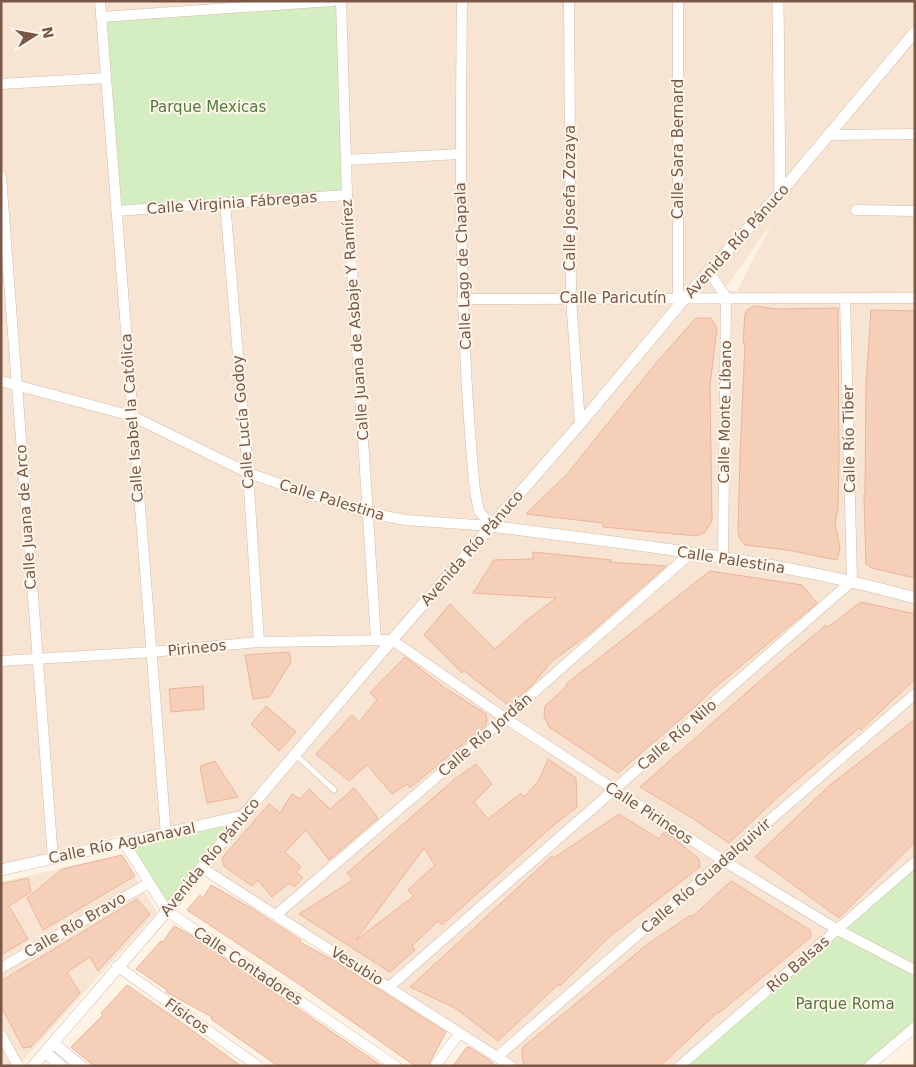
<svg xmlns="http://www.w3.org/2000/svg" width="916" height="1067" font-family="'DejaVu Sans',sans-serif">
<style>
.residential{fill:#f7e4d2;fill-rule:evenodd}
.green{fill:#d5eec1}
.building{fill:#f6cfb9;stroke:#ebb498;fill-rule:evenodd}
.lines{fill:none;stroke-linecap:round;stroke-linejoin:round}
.service-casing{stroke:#d4bcab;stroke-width:6}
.minor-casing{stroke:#d4bcab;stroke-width:11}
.tertiary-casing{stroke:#d4bcab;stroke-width:12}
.service{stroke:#fff;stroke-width:5}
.minor{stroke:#fff;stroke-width:10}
.tertiary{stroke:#fff;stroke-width:11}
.labels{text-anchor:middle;stroke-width:4;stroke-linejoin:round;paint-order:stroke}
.park-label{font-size:15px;fill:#507a3b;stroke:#fff7ec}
.street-label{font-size:15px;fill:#7a5747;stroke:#fff7ec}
</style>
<rect width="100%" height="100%" fill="#fef3e4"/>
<path class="residential" d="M 1,1 L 915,1 L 915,1016 L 855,1066 L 518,1066 L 194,857 L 163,894 L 134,832 L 1,867 ZM 772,223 L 737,291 L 723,291 Z
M 122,855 L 157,912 L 18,1066 L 1,1066 L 1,882 Z"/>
<path class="green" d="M 341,1 L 347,195 L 116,211 L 101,17 Z
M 243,816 L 167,911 L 125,844 Z
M 915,862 L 915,1026 L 868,1066 L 679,1066 Z"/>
<path class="building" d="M 754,306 L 777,309 L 838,308 L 839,458 L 838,510 L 835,522 L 840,548 L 837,560 L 788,550 L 745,545 L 740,539 L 738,531 L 740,457 L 745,343 L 743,343 L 745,314 L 747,310 Z
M 871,310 L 915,311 L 915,578 L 872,568 L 866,564 L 864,495 L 865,495 L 866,386 Z
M 696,318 L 711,318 L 717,328 L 710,386 L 712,521 L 705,532 L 697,536 L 665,533 L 603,527 L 603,523 L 526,514 L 568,473 L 657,362 Z
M 533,552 L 612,560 L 609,562 L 666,566 L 589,634 L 551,662 L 534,683 L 510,705 L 507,704 L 464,671 L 462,673 L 424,635 L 450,604 L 495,649 L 527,620 L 556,598 L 473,593 L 494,560 L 533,559 Z
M 710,571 L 802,585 L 817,603 L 712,690 L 696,706 L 618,773 L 549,727 L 544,716 L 545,706 L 567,686 L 566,684 Z
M 861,602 L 915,614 L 915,679 L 861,730 L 859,728 L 791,785 L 729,843 L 692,818 L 640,787 L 763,678 L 826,625 L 828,627 Z
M 289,652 L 291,662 L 269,697 L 253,699 L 245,655 Z
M 405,657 L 445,688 L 486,714 L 487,720 L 485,726 L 410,788 L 407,784 L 392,794 L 367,765 L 349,781 L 316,754 L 352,715 L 359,722 L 377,700 L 370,693 Z
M 203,686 L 204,709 L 171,712 L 169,689 Z
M 266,706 L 296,732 L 279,751 L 251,724 Z
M 915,719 L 915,842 L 839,918 L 755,857 L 830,785 Z
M 548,759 L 576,778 L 577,807 L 554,825 L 442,925 L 438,921 L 412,946 L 415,950 L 390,972 L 299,914 L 353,880 L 347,873 L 456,778 L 476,764 L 492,784 L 474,802 L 488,819 L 521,793 L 524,797 L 538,782 ZM 424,848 L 435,865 L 408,890 L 414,896 L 356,940 Z
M 215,761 L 238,797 L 207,803 L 200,766 Z
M 354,788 L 378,818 L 329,860 L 306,830 L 285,852 L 301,867 L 296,872 L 303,878 L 294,887 L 289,883 L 272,897 L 258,880 L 252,886 L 224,866 L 222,858 L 269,804 L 280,813 L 292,794 L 300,799 L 309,789 L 330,809 Z
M 619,814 L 659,839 L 665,831 L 699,859 L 700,867 L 609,937 L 560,986 L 559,984 L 498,1041 L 455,1008 L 410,987 L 552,856 L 554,858 Z
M 122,855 L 135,876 L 43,930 L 27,898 L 62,869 Z
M 28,878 L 31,892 L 9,906 L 28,939 L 1,955 L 1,884 Z
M 731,881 L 810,930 L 811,937 L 719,1013 L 718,1012 L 660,1066 L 524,1066 L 522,1054 L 523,1047 L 649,943 L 691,915 L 692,917 Z
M 211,885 L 253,909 L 301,940 L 300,942 L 333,960 L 446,1032 L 428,1066 L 415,1066 L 299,984 L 187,910 L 200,895 L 203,898 Z
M 137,899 L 150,914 L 98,971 L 90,957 L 67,972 L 80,993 L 31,1047 L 23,1048 L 1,1006 L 1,981 Z
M 174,926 L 189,934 L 382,1066 L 278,1066 L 211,1019 L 212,1017 L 166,992 L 167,990 L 136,969 L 161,941 L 163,942 Z
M 127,985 L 178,1020 L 241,1066 L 94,1066 L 71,1047 L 103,1015 L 101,1013 Z
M 469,1047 L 488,1059 L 496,1066 L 453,1066 L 466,1048 Z"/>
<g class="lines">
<defs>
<path id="service" d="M 296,755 L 334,790"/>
<path id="minor" d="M 100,1 L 166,835
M 341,1 L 347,195 L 376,639
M 462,1 C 460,165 459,328 475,491 L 479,511 L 491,526
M 569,1 L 571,298 L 580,424
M 101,17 L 333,1
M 1,84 L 106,78
M 828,135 L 915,134
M 346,160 L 460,154
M 1,176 L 53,859
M 225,202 L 248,473 L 259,642
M 856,210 L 915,211
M 116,211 L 347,195
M 709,272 L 726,297 L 723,557
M 678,297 L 678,1
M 462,299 L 915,298
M 1,381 L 132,416 L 248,473 L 367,513 L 406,520 L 491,526
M 1,661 L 151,652 L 259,642 L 392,640 L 505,718 L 724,861 L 838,930 L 915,970
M 125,844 L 167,911 L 396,1066
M 202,868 L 511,1066
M 276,915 L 505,718 L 691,553
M 117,966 L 258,1066
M 1,968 L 149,883
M 389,987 L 852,581 L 845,298
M 1,1035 L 18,1066
M 497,1057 L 915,694
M 435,1066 L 459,1034
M 680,1066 L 915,862
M 869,1066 L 915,1027"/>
<path id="tertiary" d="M 778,1 L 780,193
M 491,526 C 633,545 777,559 915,598
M 1,870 L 243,816
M 53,1043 L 81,1066
M 45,1052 L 61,1066
M 33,1066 L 167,911 L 243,816 L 392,640 L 580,424 L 686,297 L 780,193 L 915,32"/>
</defs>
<use href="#service" class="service-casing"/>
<use href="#minor" class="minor-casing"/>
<use href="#tertiary" class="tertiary-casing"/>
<use href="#service" class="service"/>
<use href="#minor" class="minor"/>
<use href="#tertiary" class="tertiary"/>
</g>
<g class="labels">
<g class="park-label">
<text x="208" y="112">Parque Mexicas</text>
<text x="845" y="1009">Parque Roma</text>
</g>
<g class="street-label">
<text transform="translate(678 149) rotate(-90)" y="5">Calle Sara Bernard</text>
<text transform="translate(570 198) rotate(-90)" y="5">Calle Josefa Zozaya</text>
<text transform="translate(232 203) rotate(-4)" y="5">Calle Virginia Fábregas</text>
<text transform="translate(737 241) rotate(-48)" y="5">Avenida Río Pánuco</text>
<text transform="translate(463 266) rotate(-92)" y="5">Calle Lago de Chapala</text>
<text x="613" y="303">Calle Paricutín</text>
<text transform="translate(355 320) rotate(-94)" y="5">Calle Juana de Asbaje Y Ramírez</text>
<text transform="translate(725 412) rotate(-89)" y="5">Calle Monte Líbano</text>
<text transform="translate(132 418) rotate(-94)" y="5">Calle Isabel la Católica</text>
<text transform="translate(243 422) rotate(-95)" y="5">Calle Lucía Godoy</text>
<text transform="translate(849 439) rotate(-91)" y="5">Calle Río Tiber</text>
<text transform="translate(332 500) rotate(17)" y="5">Calle Palestina</text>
<text transform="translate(26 517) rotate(-94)" y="5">Calle Juana de Arco</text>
<text transform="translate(472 548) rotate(-49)" y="5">Avenida Río Pánuco</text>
<text transform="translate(731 560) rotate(9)" y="5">Calle Palestina</text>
<text transform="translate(197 648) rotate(-6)" y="5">Pirineos</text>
<text transform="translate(485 735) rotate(-41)" y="5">Calle Río Jordán</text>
<text transform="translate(677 735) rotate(-41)" y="5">Calle Río Nilo</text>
<text transform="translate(649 813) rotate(33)" y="5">Calle Pirineos</text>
<text transform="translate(122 843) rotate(-12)" y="5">Calle Río Aguanaval</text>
<text transform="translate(210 857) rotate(-51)" y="5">Avenida Río Pánuco</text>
<text transform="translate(706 876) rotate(-41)" y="5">Calle Río Guadalquivir</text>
<text transform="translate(75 925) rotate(-30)" y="5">Calle Río Bravo</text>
<text transform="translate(798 964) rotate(-41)" y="5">Río Balsas</text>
<text transform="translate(248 966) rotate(34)" y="5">Calle Contadores</text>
<text transform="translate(357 966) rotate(32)" y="5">Vesubio</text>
<text transform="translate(187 1016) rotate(35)" y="5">Físicos</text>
</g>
</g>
<rect width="916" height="1067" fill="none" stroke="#7a5747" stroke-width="5"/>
<g transform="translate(35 35) rotate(79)" stroke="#fff7ec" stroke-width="4" paint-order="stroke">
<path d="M0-4L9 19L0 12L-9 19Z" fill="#7a5747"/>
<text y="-8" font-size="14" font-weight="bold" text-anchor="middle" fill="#7a5747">N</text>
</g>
</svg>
